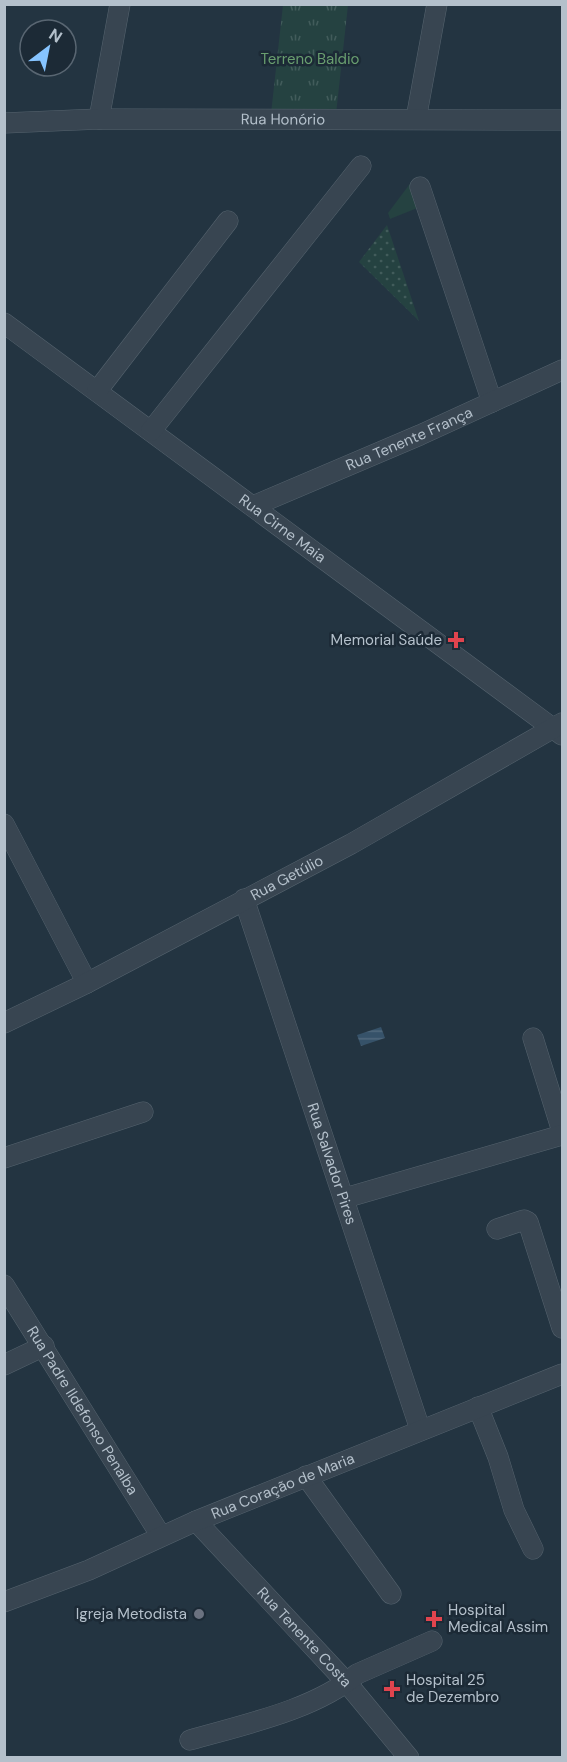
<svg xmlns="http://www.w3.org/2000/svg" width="567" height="1762" font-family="'DM Sans',sans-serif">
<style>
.grass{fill:url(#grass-tufts)}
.park{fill:url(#park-dots)}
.garden{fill:#254241}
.water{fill:url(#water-rules)}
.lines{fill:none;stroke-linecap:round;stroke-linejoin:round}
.minor-casing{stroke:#55636e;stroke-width:21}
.minor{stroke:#384551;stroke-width:20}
.health-dot{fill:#e0444e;stroke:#1c2a36;stroke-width:2}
.worship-dot{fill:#6b7280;stroke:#1c2a36;stroke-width:2}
.labels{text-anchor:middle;stroke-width:5;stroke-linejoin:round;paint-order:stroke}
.park-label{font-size:15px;fill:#699e6f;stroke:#1c2a36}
.street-label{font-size:15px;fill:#b4c0cb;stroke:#1c2a36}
.poi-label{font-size:15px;fill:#b4c0cb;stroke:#1c2a36;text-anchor:end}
</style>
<defs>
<pattern id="grass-tufts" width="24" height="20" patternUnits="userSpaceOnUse" patternTransform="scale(1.5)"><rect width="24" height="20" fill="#254241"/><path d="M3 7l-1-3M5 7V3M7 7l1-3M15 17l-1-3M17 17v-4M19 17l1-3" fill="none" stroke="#425c5b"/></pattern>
<pattern id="park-dots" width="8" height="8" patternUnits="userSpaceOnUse" patternTransform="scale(1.5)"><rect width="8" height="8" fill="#254241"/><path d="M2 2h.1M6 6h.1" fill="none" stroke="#425c5b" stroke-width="1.8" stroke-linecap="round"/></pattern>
<pattern id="water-rules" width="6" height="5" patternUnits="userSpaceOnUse" patternTransform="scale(1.5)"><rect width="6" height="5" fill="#365269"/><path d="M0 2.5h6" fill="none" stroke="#51697d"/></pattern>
</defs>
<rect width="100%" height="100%" fill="#233441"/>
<path class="grass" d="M 283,5 L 348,5 L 336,114 L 271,114 Z"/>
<path class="park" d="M 387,225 L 419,321 L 359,262 Z"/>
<path class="garden" d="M 412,181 L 420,207 L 390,219 L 388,213 Z"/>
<path class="water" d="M 381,1027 L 385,1038 L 361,1046 L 357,1035 Z"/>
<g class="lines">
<defs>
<g id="minor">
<path d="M 99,119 L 120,4"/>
<path d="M 416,119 L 437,4"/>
<path id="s1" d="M 4,123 L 99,119 L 562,120"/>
<path d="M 420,187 L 492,402"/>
<path id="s2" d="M 4,323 L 562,735"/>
<path d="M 97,391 L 228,221"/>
<path d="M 151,431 L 361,166"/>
<path id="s3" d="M 253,506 L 420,435 L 562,370"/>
<path d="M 4,824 L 87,983"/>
<path id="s4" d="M 244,899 L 420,1429"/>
<path id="s5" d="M 4,1023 L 87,983 L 351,844 L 562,723"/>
<path d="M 533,1038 L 562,1131"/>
<path d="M 4,1158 L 143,1112"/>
<path d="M 345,1198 L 562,1135"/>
<path d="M 497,1229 L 524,1220 L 528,1222 L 562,1328"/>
<path id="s6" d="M 4,1285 L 161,1536"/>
<path d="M 4,1365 L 44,1346"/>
<path d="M 478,1407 L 498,1457 L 514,1510 L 533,1549"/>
<path d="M 306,1476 L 391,1594"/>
<path id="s7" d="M 196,1521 L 347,1683 L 409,1758"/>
<path id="s8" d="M 4,1602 L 89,1570 L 196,1521 L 562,1374"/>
<path d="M 190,1740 C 242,1725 315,1710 357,1674 L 432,1641"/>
</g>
</defs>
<use href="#minor" class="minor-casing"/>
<use href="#minor" class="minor"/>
</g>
<g class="health-dot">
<path d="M453 631h6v6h6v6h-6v6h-6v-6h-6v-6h6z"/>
<path d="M431 1610h6v6h6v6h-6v6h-6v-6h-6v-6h6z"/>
<path d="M389 1680h6v6h6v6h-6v6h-6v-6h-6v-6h6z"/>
</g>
<circle class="worship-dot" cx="199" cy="1614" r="6"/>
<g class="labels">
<g class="park-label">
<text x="310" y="64">Terreno Baldio</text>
</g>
<g class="street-label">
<text dy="5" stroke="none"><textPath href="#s1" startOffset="279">Rua Honório</textPath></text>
<text dy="5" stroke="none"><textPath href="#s3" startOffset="170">Rua Tenente França</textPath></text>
<text dy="5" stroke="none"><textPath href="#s2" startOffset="346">Rua Cirne Maia</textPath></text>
<text dy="5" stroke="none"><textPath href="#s5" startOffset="318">Rua Getúlio</textPath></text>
<text dy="5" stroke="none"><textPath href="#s4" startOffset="279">Rua Salvador Pires</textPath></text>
<text dy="5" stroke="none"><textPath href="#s6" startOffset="148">Rua Padre Ildefonso Penalba</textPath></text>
<text dy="5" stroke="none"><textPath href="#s8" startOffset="302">Rua Coração de Maria</textPath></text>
<text dy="5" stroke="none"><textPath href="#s7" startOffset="159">Rua Tenente Costa</textPath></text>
</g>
<g class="poi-label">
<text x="442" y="645">Memorial Saúde</text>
<text x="448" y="1615" text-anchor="start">Hospital<tspan x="448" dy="17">Medical Assim</tspan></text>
<text x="187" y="1619">Igreja Metodista</text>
<text x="406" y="1685" text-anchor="start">Hospital 25<tspan x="406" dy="17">de Dezembro</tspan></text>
</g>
</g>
<rect width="567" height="1762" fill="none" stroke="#b4c0cb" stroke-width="12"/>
<g transform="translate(48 48) rotate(32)"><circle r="28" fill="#1c2a36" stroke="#596672" stroke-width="1.5"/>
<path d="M0-4.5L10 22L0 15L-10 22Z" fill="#86c4ff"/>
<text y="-9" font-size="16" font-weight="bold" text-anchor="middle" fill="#b4c0cb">N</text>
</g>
</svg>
